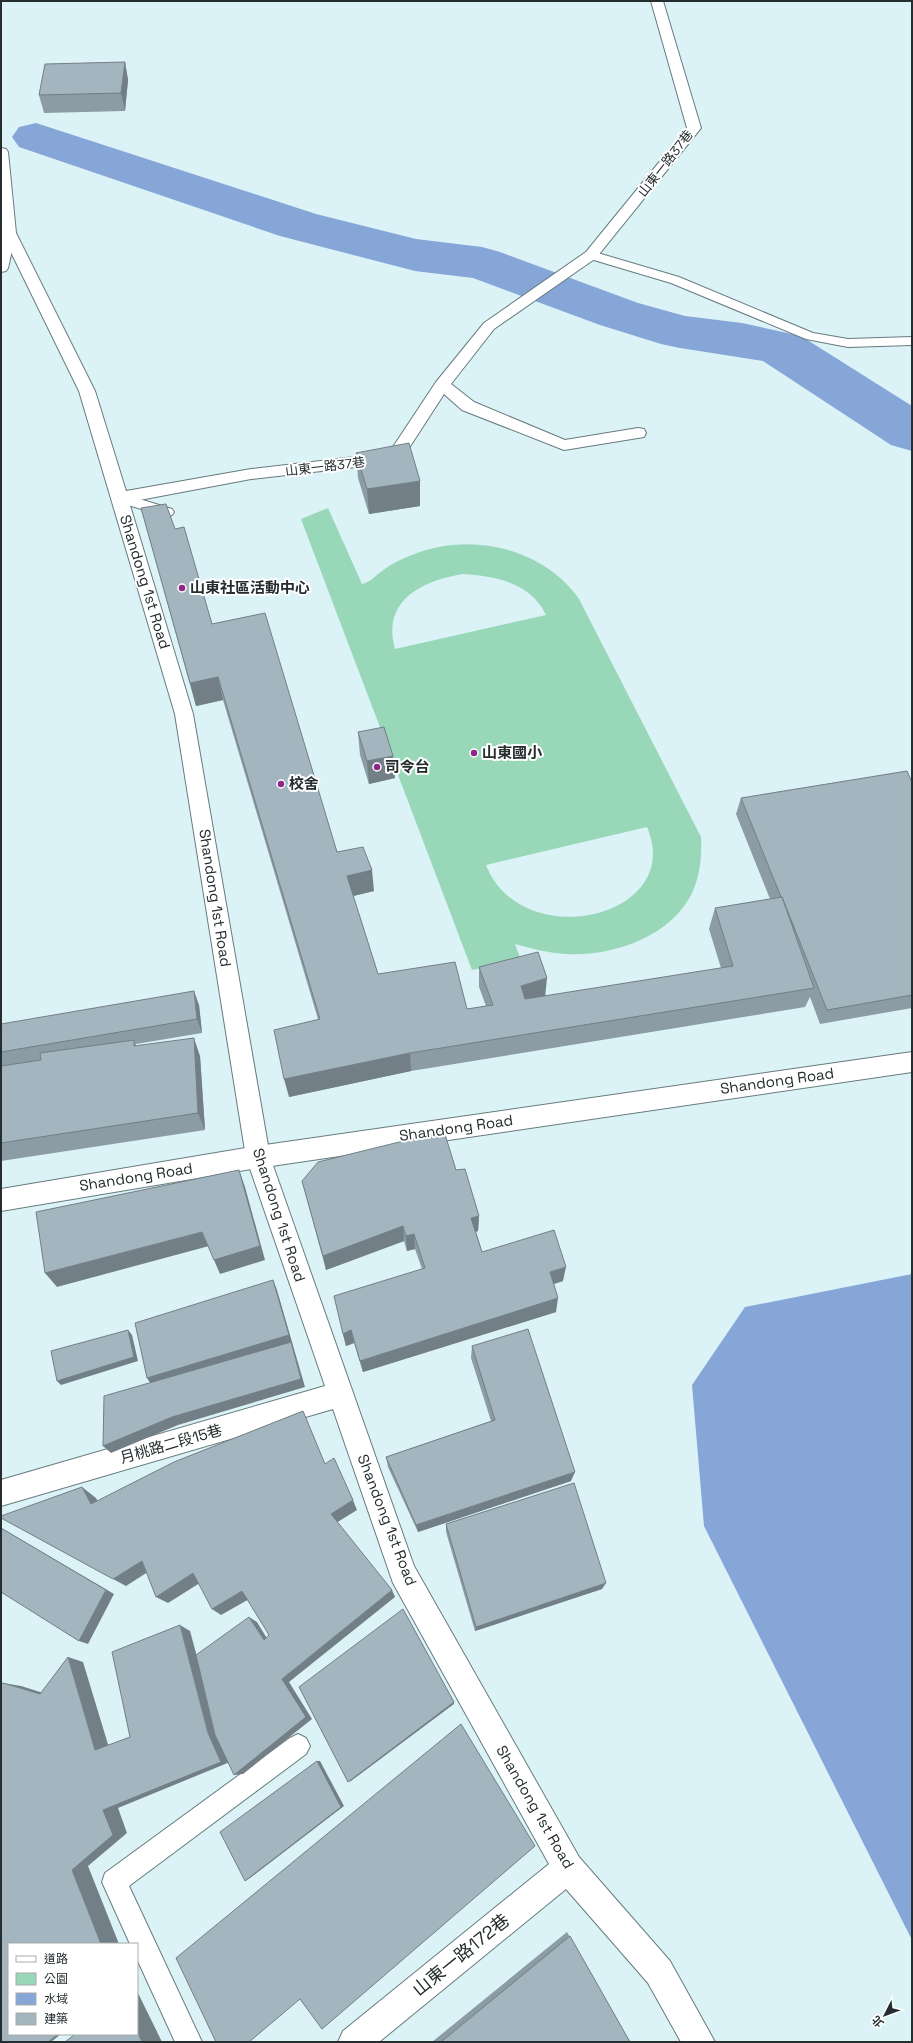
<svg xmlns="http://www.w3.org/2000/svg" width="913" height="2043" font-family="'Space Grotesk','Noto Sans TC',sans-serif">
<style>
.green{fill:#99d7b9;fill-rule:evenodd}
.water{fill:#86a6d8}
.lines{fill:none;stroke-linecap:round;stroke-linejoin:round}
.river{fill:#86a6d8;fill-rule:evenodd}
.service-casing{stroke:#677b7f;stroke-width:2}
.minor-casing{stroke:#677b7f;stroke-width:2}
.tertiary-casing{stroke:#677b7f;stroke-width:2}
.service{fill:#fff;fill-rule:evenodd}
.minor{fill:#fff;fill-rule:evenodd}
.tertiary{fill:#fff;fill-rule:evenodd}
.wall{fill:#8c9ca4}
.shaded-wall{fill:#727f86}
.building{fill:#a3b5bf;stroke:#727f86}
.poi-dot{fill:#912588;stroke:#fff;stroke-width:1.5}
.labels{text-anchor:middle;stroke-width:4;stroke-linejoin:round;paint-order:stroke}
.far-street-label{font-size:13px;fill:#252d2f;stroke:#fff}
.street-label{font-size:15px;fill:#252d2f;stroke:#fff}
.poi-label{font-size:15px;font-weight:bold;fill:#252d2f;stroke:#fff;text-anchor:start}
.near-street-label{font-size:18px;fill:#252d2f;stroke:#fff}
</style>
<rect width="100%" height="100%" fill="#dbf2f7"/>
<path class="green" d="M 328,508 L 362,584 C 371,582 375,576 382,571 C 391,564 401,559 412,555 C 469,531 544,548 579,599 L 701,837 C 702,857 700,875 692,893 C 671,937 611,957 566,954 C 549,953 532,949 515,944 L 521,960 L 472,970 L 301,519 ZM 464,574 C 495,576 531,583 546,615 L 395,649 C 381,600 423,580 464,574 ZM 647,827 C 686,918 521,955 486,865 Z"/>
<path class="water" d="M 912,1274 L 912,1940 L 704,1526 L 692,1385 L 745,1307 Z"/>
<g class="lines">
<path class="river" d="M 36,123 L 316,214 L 416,239 L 482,247 L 500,252 L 638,303 L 685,316 L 742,323 L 801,336 L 912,406 L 912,451 L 891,445 L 763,361 L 680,348 L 661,344 L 600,325 L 473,278 L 415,271 L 280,236 L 19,147 L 12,137 L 19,127 Z"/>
<defs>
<path id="service" d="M 591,251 L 679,277 L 813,333 L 848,339 L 912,337 L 912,345 L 848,347 L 806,339 L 671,283 L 587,258 L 585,255 Z
M 120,493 L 172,509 L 174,512 L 172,515 L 167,517 L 115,501 L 113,498 L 115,495 Z
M 298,1734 L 306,1738 L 310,1746 L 306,1754 L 129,1886 L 202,2042 L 175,2042 L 137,1959 L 137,1944 L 130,1944 L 102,1882 L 105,1873 L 290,1738 Z"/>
<path id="minor" d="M 651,1 L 663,1 L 701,128 L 596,258 L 494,329 L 451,384 L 474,402 L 565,440 L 638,428 L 644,429 L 646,433 L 644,437 L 564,450 L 462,410 L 444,394 L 400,462 L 251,479 L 129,502 L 193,714 L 270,1157 L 414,1566 L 579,1857 L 670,1961 L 715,2042 L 681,2042 L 648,1983 L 566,1889 L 379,2042 L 338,2042 L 343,2031 L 549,1864 L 393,1583 L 333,1409 L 1,1506 L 1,1480 L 325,1386 L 246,1157 L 175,714 L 79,391 L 4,238 L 1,238 L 1,230 L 14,230 L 16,233 L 95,391 L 126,491 L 251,469 L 389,453 L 436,382 L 484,323 L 586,252 L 687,128 Z"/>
<path id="tertiary" d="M 1,148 L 6,149 L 8,152 L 16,233 L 8,268 L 6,271 L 1,272 Z
M 912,1052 L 912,1072 L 258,1168 L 1,1211 L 1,1189 L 258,1146 Z"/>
</defs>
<use href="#service" class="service-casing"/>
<use href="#minor" class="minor-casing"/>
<use href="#tertiary" class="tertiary-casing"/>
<use href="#service" class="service"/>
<use href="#minor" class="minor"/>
<use href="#tertiary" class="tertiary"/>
</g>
<path class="wall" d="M 125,62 L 128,80 L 125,111 L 44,113 L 39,95 Z
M 356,453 L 420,506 L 369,514 L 358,478 Z
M 141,508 L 175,529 L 212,624 L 337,852 L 374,891 L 353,896 L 378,974 L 467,1009 L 486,1006 L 479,987 L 479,967 L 545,996 L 721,968 L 709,929 L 715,908 L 770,899 L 736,814 L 741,798 L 912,782 L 912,1008 L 820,1024 L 810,997 L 805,1007 L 411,1071 L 289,1097 L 318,1019 L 223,700 L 196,706 L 148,533 Z
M 358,732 L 395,778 L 369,784 L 360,755 Z
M 199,1005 L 202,1033 L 136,1044 L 136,1046 L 200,1056 L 205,1130 L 1,1161 L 1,1024 Z
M 456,1170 L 479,1216 L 478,1231 L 476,1232 L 482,1252 L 563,1281 L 554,1284 L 556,1312 L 363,1372 L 354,1343 L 346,1346 L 343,1334 L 422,1269 L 415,1249 L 407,1251 L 404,1241 L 326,1270 L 302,1181 Z
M 472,1346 L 571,1481 L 418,1532 L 388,1467 L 386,1457 L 491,1421 L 471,1358 Z
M 446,1524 L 602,1589 L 475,1631 L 446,1532 Z
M 567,1932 L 630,2042 L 432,2042 Z"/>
<path class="shaded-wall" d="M 125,62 L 128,80 L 125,111 L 121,93 Z
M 420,481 L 420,506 L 369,514 L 367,489 Z
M 218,677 L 223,700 L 196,706 L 190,683 Z
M 393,756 L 395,778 L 369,784 L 367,761 Z
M 372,870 L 374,891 L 349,897 L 347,876 Z
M 547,978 L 545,998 L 520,1006 L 521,986 Z
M 194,991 L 199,1005 L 202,1033 L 197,1019 Z
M 194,1038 L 200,1056 L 205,1130 L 198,1113 Z
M 410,1053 L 411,1071 L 289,1097 L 284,1079 Z
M 239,1170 L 245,1187 L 265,1260 L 220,1274 L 214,1260 Z
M 479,1216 L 478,1231 L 471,1233 L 471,1218 Z
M 403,1226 L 404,1241 L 326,1270 L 323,1256 Z
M 202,1232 L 209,1246 L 57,1287 L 45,1273 Z
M 414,1234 L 415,1249 L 407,1251 L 406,1236 Z
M 566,1267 L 563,1281 L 547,1286 L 550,1272 Z
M 273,1280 L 277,1290 L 305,1387 L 178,1425 L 111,1453 L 103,1446 L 153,1387 L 147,1378 Z
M 558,1298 L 556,1312 L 363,1372 L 360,1361 Z
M 128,1330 L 132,1335 L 138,1361 L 61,1385 L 57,1381 Z
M 351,1330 L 354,1343 L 346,1346 L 343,1334 Z
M 575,1472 L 571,1481 L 418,1532 L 416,1525 Z
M 82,1487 L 96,1498 L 104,1514 L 91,1504 Z
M 353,1500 L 357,1510 L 336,1523 L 331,1514 Z
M 1,1528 L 114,1594 L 88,1644 L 79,1641 Z
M 142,1561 L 154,1568 L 126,1586 L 113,1579 Z
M 193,1573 L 203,1581 L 168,1603 L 156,1597 Z
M 606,1583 L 602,1589 L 475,1631 L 476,1627 Z
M 392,1590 L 395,1597 L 289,1682 L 312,1719 L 243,1774 L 234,1775 L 282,1679 Z
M 242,1591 L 251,1598 L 221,1615 L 212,1609 Z
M 249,1617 L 257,1622 L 271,1645 L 264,1640 Z
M 180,1625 L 190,1631 L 218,1734 L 230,1762 L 118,1808 L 127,1833 L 88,1866 L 119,1944 L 101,1944 L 72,1870 L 103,1810 L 208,1733 Z
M 68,1657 L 83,1662 L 110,1751 L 95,1750 Z
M 3,1683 L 21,1686 L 56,1697 L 40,1694 Z
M 454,1702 L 454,1704 L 351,1781 L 348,1782 Z
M 317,1761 L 320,1761 L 344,1806 L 250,1878 L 245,1881 Z
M 137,1991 L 162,2042 L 142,2042 L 137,2031 Z
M 58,2034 L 61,2034 L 51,2042 L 48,2042 Z"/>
<path class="building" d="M 125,62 L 121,93 L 39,95 L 45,64 Z
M 409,443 L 420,481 L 367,489 L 356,453 Z
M 166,504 L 175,529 L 184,527 L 212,624 L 265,613 L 337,852 L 363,847 L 372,870 L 347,876 L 378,974 L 455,962 L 467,1009 L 493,1005 L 479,967 L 538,952 L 547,978 L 521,986 L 525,999 L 733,966 L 715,908 L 782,897 L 814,988 L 410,1053 L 284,1079 L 274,1030 L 320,1019 L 218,677 L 190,683 L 141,508 Z
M 384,727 L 393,756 L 367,761 L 358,732 Z
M 907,771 L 912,782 L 912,995 L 827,1010 L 782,897 L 781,897 L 741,798 Z
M 194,991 L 197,1019 L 1,1052 L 1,1024 Z
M 194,1038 L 198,1113 L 1,1143 L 1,1066 L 41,1060 L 40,1053 L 134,1040 L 134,1046 Z
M 444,1131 L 456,1170 L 465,1169 L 479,1216 L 471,1218 L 482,1252 L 554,1230 L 566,1267 L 550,1272 L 558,1298 L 360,1361 L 351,1330 L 343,1334 L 334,1296 L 425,1268 L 414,1234 L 406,1236 L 403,1226 L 323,1256 L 302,1181 L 318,1162 Z
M 239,1170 L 260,1246 L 214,1260 L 202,1232 L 45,1273 L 36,1212 Z
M 273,1280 L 289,1335 L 147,1378 L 135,1323 Z
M 528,1329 L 575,1472 L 416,1525 L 386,1457 L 495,1420 L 472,1346 Z
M 128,1330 L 134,1357 L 57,1381 L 51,1351 Z
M 291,1342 L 301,1379 L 172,1417 L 103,1446 L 104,1396 Z
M 303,1411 L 325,1464 L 334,1458 L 353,1500 L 331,1514 L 392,1590 L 282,1679 L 306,1717 L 234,1775 L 215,1735 L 196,1655 L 249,1617 L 264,1640 L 269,1635 L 242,1591 L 212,1609 L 193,1573 L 156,1597 L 142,1561 L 113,1579 L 1,1518 L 1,1516 L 82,1487 L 91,1504 L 174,1462 Z
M 574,1483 L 606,1583 L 476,1627 L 446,1524 Z
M 1,1528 L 106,1590 L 79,1641 L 1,1592 Z
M 403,1609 L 454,1702 L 348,1782 L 299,1687 Z
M 180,1625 L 208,1733 L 221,1762 L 103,1810 L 113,1835 L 72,1870 L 101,1944 L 9,1944 L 9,2034 L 58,2034 L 48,2042 L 1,2042 L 1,1684 L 3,1683 L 40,1694 L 68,1657 L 95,1750 L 130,1737 L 112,1652 Z
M 461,1724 L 535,1846 L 322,2029 L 300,1999 L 249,2042 L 216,2042 L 176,1958 Z
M 317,1761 L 341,1807 L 245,1881 L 220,1832 Z
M 570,1936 L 630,2042 L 441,2042 Z
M 137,2031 L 142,2042 L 65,2042 L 75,2034 L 137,2034 Z"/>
<g class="poi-dot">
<circle cx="182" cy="588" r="4"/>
<circle cx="474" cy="753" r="4"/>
<circle cx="377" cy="767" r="4"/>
<circle cx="281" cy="784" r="4"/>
</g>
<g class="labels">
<g class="far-street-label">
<text transform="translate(665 163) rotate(-52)" y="5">山東一路37巷</text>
<text transform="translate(325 466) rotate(-7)" y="5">山東一路37巷</text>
</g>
<g class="street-label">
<text transform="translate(145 582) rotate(73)" y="5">Shandong 1st Road</text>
<text transform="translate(215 898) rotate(81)" y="5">Shandong 1st Road</text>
<text transform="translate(777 1081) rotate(-8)" y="5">Shandong Road</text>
<text transform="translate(456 1128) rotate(-8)" y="5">Shandong Road</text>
<text transform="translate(136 1177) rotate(-9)" y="5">Shandong Road</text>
<text transform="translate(279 1215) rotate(72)" y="5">Shandong 1st Road</text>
<text transform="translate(171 1444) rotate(-16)" y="5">月桃路二段15巷</text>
<text transform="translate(387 1520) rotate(69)" y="5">Shandong 1st Road</text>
<text transform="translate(535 1807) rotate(60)" y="5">Shandong 1st Road</text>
</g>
<g class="poi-label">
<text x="190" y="593">山東社區活動中心</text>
<text x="482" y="758">山東國小</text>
<text x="385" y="772">司令台</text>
<text x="289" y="789">校舍</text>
</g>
<g class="near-street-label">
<text transform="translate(461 1955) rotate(-39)" y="6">山東一路172巷</text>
</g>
</g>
<rect width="913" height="2043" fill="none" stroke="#252d2f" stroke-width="4"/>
<rect x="8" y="1943" width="130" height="92" fill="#ffffff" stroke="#a8abac"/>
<rect x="16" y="1956" width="20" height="6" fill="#ffffff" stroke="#a8abac"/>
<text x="44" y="1963" font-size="12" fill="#252d2f">道路</text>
<rect x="16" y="1973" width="20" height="12" fill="#99d7b9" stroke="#a8abac"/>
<text x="44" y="1983" font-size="12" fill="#252d2f">公園</text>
<rect x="16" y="1993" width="20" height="12" fill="#86a6d8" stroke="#a8abac"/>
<text x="44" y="2003" font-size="12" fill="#252d2f">水域</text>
<rect x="16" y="2013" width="20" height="12" fill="#a3b5bf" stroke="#a8abac"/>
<text x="44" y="2023" font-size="12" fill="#252d2f">建築</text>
<g transform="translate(885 2015) rotate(228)" stroke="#ffffff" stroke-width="3" paint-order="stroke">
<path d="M0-3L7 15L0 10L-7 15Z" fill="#252d2f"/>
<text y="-6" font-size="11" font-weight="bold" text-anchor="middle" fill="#252d2f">北</text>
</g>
</svg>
